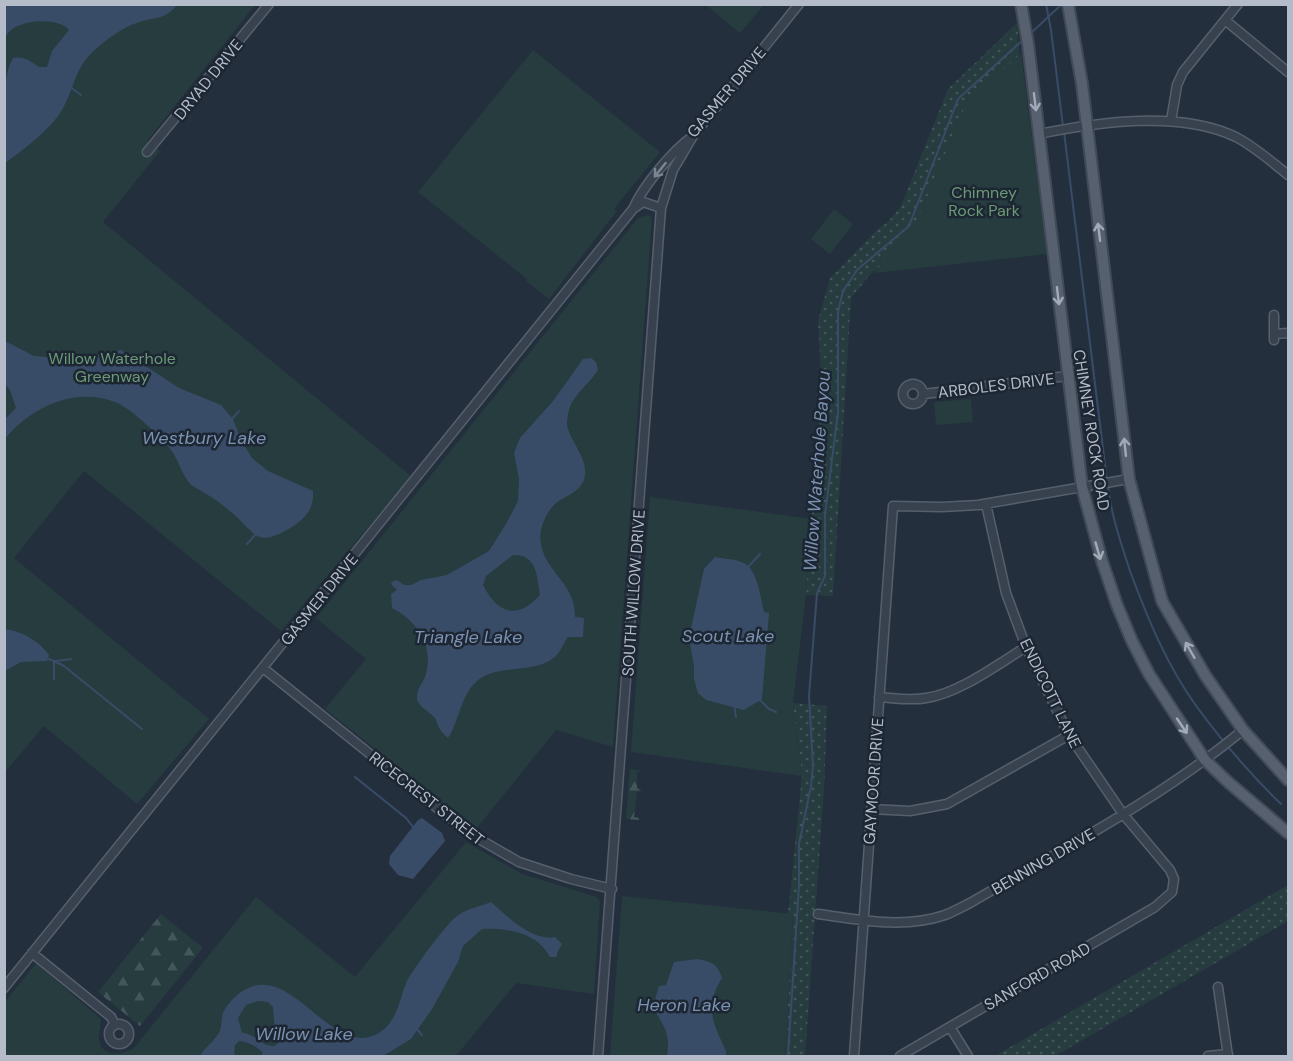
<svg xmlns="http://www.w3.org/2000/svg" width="1293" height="1061" font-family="'DM Sans',sans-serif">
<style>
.grass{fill:url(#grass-dots)}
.forest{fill:url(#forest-firs)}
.green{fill:#263c3f}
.water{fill:#394c67;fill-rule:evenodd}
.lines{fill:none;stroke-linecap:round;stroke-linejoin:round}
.stream{stroke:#394c67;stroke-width:2}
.minor-casing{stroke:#565f6c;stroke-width:11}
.major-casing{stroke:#414a57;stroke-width:14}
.minor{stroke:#38414e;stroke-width:8}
.major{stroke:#56606e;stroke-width:10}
.oneway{stroke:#a1aab7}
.oneway2{stroke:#7c8592}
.labels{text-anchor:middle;stroke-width:5;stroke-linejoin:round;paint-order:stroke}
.street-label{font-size:16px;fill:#b4bcc9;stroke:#1d2633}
.park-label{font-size:16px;fill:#6b9a76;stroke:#1d2633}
.water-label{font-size:18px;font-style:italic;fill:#7c92b1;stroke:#1d2633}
</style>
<defs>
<pattern id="grass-dots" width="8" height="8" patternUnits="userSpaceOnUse" patternTransform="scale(1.5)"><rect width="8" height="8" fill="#263c3f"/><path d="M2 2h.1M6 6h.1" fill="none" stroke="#435659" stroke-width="1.8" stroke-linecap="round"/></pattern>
<pattern id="forest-firs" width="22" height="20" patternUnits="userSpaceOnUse" patternTransform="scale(1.5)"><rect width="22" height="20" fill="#263c3f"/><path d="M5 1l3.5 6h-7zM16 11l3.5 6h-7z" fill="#435659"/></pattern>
</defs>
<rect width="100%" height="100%" fill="#242f3e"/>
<path class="grass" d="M 1017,23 L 1024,106 L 936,260 L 873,271 L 851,298 L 833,596 L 806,595 L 812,509 L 822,395 L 818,321 L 830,278 L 878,229 L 888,222 L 901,206 L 948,89 Z
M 793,703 L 827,706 L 824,790 L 805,1056 L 785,1056 L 793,915 L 788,914 L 802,776 Z
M 1288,885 L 1288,921 L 1055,1056 L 995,1056 Z"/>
<path class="forest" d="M 630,769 L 643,771 L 637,772 L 637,788 L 643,791 L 637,792 L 634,817 L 639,818 L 639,820 L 626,819 Z
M 161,914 L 203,948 L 140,1026 L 98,992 Z"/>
<path class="green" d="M 5,5 L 255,5 L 147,141 L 160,151 L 103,222 L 411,476 L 281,631 L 84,471 L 14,558 L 209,719 L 137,804 L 44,726 L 5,772 Z
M 706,5 L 764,5 L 740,33 Z
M 533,50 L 660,152 L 614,209 L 617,211 L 549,299 L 526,281 L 527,279 L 418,192 Z
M 1021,53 L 1047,254 L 874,273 L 917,221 L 965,106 Z
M 834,209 L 853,224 L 830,254 L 811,239 Z
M 647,215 L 652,217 L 613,747 L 556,730 L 476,829 L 325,709 L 366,659 L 316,618 L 638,218 Z
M 971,399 L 973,422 L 936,425 L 934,402 Z
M 650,497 L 811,519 L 806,595 L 793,703 L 802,776 L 631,752 Z
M 466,842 L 522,874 L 597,897 L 600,902 L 594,994 L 516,983 L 456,1056 L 5,1056 L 5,1002 L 36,963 L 101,1019 C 101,1025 99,1032 99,1038 C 100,1057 121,1056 133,1049 L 256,897 L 355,977 Z
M 622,896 L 793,914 L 785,1056 L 610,1056 Z"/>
<path class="water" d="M 5,4 L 177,4 L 177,5 C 164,21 155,16 137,23 C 123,27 109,38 98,47 C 73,68 76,86 62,110 C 51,129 22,151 5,163 C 4,137 0,79 13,58 C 24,56 30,61 39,67 L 47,67 L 52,51 L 69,30 C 58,16 10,19 5,39 Z
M 5,341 L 34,356 L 68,359 L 121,350 L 179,388 L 221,405 L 233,419 L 241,440 L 252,458 L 268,471 L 313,491 C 314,506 308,516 295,525 C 253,552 257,531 226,508 C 216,499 203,492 191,485 C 181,474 178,457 168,446 C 156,433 131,408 115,402 C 75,386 29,408 5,439 L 5,419 L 16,408 L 10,390 L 5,384 Z
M 591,358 L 596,362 L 598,370 C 590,383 573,395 569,410 C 568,414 567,420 567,424 C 569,442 594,463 582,484 C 575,495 561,497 553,506 C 545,515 538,531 541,544 C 546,573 576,584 575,617 L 584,618 L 583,637 L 568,637 C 564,642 561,651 556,656 C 536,674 504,664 481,678 C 460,692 460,721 448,738 C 445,735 441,732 439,728 C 436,723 437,719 433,716 C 427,710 419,707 417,699 C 416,690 422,684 425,677 C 435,648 418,621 392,608 L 391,594 L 397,590 L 391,584 L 392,582 L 397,580 L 404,585 L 411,585 L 421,580 L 447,575 L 489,551 L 506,524 L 518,501 L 519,479 L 514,453 L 520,438 L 553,401 L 583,359 ZM 513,555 C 537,554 537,576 540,595 C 517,621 497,613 483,585 L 486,576 Z
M 715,557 C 724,559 736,559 744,563 C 757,569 761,598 764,612 L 769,613 L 762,699 L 744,710 L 706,700 L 698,693 L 694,679 L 694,667 L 689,637 L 704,569 Z
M 5,629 C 23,632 38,640 49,655 L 47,661 L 21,662 L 5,671 Z
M 422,818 L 442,833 L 445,841 L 413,879 L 398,875 L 389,864 L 390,856 L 418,820 Z
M 491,902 C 507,916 532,942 555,937 L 562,944 L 557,953 L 557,957 L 550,957 C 537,932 507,928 482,929 L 463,946 L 458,962 L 432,1009 L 411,1039 L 388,1053 L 382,1056 L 260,1056 L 263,1053 C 256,1046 249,1042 239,1041 L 235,1045 L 234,1056 L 200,1056 C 205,1047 215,1041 220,1031 C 222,1026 221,1019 223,1013 C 226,1006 234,997 241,992 C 290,958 329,1056 375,1035 C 397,1025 399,1000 407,981 C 413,969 447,923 457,916 C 466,909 481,906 491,902 ZM 258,1001 L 268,1002 L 273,1007 L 275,1032 L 281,1040 L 275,1046 C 261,1047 255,1033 242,1033 L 238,1018 L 246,1005 Z
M 697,959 C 712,962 717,963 722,978 C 704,1007 713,1023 726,1051 L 726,1056 L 667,1056 C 671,1032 663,1026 653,1007 L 659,986 L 666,985 L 674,962 Z"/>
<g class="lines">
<path class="stream" d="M 1046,4 L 1051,30 L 1063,126
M 1031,33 L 1062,4
M 69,86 L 81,95
M 1064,132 L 1107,481
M 138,364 L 148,353
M 231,420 L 239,411
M 1108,486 C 1111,515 1121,543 1130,571 C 1147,617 1167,666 1197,707 C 1222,741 1250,774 1281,804
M 247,544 L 255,535
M 748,567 L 760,554
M 46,658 L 54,661 L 54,679
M 54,661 L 64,666 L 142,729
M 56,661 L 71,659
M 759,699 L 769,709 L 776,712
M 734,705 L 736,717
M 355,777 L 406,818 L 413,827
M 416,1028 L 422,1035
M 788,1056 L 799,885 L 799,844 L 811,786 L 813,766 L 809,696 L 817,593 L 825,576 L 825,515 L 838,412 L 838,312 L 843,291 L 857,270 L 909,226 L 958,99 L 1024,39"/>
<defs>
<path id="minor" d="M 1225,20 L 1288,72
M 1171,121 L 1177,85 L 1183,72 L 1238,4
M 1039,134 C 1098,122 1180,110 1236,137 C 1255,147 1272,162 1288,175
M 147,152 L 269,4
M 633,209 C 643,186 673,150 693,136 L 799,4
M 1274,334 L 1288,333
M 1274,340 L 1274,315
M903 394a10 10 0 1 1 20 0a10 10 0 1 1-20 0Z
M 924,394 L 1067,376
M 263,668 L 467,832 L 519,862 L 571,879 L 612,889
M 879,697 C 894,698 911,701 926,698 C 958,694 998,664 1026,647
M 871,809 L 910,811 L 947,804 L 1069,735
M 818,914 C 860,920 904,929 945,915 C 953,912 962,907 970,903 C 1063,849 1160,799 1243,730
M 32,953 L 111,1017 L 115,1025
M 1218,987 L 1228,1056
M 4,988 L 633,209 L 643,202 L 661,208
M109 1034a10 10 0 1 1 20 0a10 10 0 1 1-20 0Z
M 950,1027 L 968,1056
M 598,1056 L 661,208 L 673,170 L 693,136
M 854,1056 L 893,506 L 942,507 L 978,505 L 1129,479
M 900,1056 L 1155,907 L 1172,892 L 1174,879 L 1170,870 L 1123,814 L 1069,735 L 1026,647 L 1006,593 L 986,504
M 1208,1056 L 1228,1054"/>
<path id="major" d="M 1021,4 L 1028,44 L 1082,487 L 1102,561 L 1117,605 L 1132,641 L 1149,674 L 1205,760 L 1228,782 L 1288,833
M 1068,4 L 1082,84 L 1129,479 L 1162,601 L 1205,675 L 1243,730 L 1288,780"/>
</defs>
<use href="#minor" class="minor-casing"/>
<use href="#major" class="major-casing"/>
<use href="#minor" class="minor"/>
<use href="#major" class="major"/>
</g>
<defs><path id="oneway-shaft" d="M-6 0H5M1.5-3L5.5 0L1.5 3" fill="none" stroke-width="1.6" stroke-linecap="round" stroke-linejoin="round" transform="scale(1.5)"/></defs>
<g class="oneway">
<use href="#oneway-shaft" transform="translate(1035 102) rotate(83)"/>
<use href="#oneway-shaft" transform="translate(1099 232) rotate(-97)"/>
<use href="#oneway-shaft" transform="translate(1058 296) rotate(83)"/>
<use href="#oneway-shaft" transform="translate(1125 447) rotate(-96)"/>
<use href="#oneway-shaft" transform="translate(1098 551) rotate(74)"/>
<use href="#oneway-shaft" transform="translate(1190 650) rotate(-120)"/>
<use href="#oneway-shaft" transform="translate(1182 726) rotate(56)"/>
</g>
<use class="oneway2" href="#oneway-shaft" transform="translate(660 170) rotate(129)"/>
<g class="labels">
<g class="street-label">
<text transform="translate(208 79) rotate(-51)" y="6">DRYAD DRIVE</text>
<text transform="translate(726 92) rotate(-50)" y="6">GASMER DRIVE</text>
<text transform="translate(996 385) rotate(-7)" y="6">ARBOLES DRIVE</text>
<text transform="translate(1092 430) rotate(81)" y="6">CHIMNEY ROCK ROAD</text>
<text transform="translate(633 593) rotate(-86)" y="6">SOUTH WILLOW DRIVE</text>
<text transform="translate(319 599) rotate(-51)" y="6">GASMER DRIVE</text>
<text transform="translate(1051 693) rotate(64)" y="6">ENDICOTT LANE</text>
<text transform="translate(873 781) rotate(-86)" y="6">GAYMOOR DRIVE</text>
<text transform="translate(427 798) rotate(38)" y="6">RICECREST STREET</text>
<text transform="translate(1043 861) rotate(-30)" y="6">BENNING DRIVE</text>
<text transform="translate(1037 976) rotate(-30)" y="6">SANFORD ROAD</text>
</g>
<g class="park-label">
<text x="984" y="198">Chimney<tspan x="984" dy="18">Rock Park</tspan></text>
<text x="112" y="364">Willow Waterhole<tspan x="112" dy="18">Greenway</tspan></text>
</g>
<g class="water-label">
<text x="204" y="444">Westbury Lake</text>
<text transform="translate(817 471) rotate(-86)" y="6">Willow Waterhole Bayou</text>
<text x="728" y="642">Scout Lake</text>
<text x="468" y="643">Triangle Lake</text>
<text x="684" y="1011">Heron Lake</text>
<text x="304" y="1040">Willow Lake</text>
</g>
</g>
<rect width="1293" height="1061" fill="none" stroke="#b4bcc9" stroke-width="12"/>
</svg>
